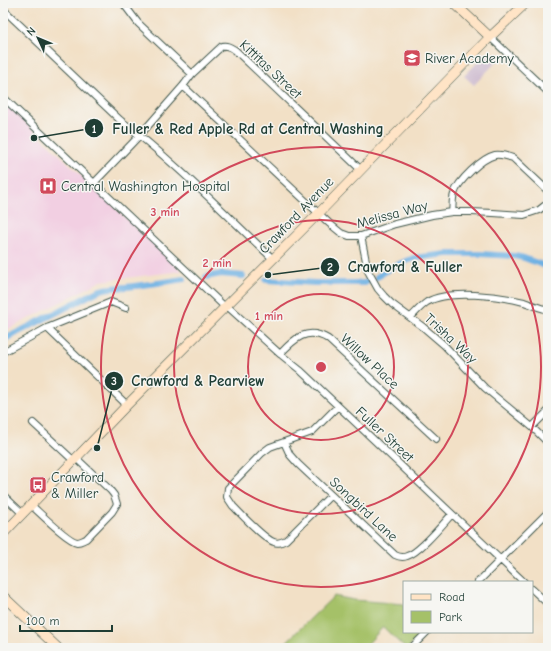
<svg xmlns="http://www.w3.org/2000/svg" width="551" height="651" font-family="'Comic Neue',sans-serif">
<style>
.built{fill:#f2cfe2}
.industrial{fill:#cfbdd0}
.green{fill:#a5c168;stroke:#627f4e}
.lines{fill:none;stroke-linecap:round;stroke-linejoin:round}
.canal{stroke:#6eb1e3;stroke-width:6}
.street-casing{stroke:#3f554a;stroke-width:8}
.secondary-casing{stroke:#3f554a;stroke-width:10}
.street{stroke:#fff;stroke-width:6}
.secondary{stroke:#ffe4c6;stroke-width:9}
.ring{fill:none;stroke:#d1495b;stroke-width:2}
.labels{text-anchor:middle;stroke-width:3;stroke-linejoin:round;paint-order:stroke}
.poi-label{font-size:14px;fill:#1f3d34;stroke:#f6f6f2;text-anchor:start}
.street-label{font-size:14px;fill:#1f3d34;stroke:#f6f6f2}
.centre{fill:#d1495b;stroke:#f6f6f2;stroke-width:2}
.ring-label{font-size:12px;text-anchor:middle;font-weight:bold;fill:#d1495b;stroke:#f6f6f2;stroke-width:3;stroke-linejoin:round;paint-order:stroke}
.leader{fill:none;stroke:#1f3d34;stroke-width:1.5}
.callout-dot{fill:#1f3d34;stroke:#f6f6f2;stroke-width:1.5}
.mark-label{font-size:12px;text-anchor:middle;font-weight:bold;fill:#fff}
.callout-label{font-size:15px;text-anchor:middle;font-weight:bold;fill:#1f3d34;stroke:#f6f6f2;stroke-width:3;stroke-linejoin:round;paint-order:stroke}
</style>
<rect width="100%" height="100%" fill="#f6f6f2"/>
<filter id="ink" filterUnits="userSpaceOnUse"><feTurbulence type="fractalNoise" baseFrequency=".025" numOctaves="2"/><feDisplacementMap in="SourceGraphic" scale="8" xChannelSelector="R" yChannelSelector="G"/><feConvolveMatrix kernelMatrix="1 2 1 2 8 2 1 2 1" color-interpolation-filters="sRGB"/></filter>
<filter id="wash" filterUnits="userSpaceOnUse"><feTurbulence type="fractalNoise" baseFrequency=".012" numOctaves="4" result="noise"/><feDisplacementMap in="SourceGraphic" scale="16" xChannelSelector="R" yChannelSelector="G"/><feGaussianBlur stdDeviation="0.9" result="paint"/><feColorMatrix in="noise" values="0 0 0 0 0 0 0 0 0 0 0 0 0 0 0 0 0 1.4 0 .05"/><feComposite in="paint" operator="in"/></filter>
<g filter="url(#wash)">
<rect width="100%" height="100%" fill="#f2e0c6"/>
<path class="built" d="M 3,101 L 182,271 L 101,281 L 3,332 Z"/>
<path class="industrial" d="M 486,54 L 494,55 L 500,58 L 474,85 L 464,76 Z"/>
<path class="green" d="M 334,596 L 354,600 L 404,604 L 404,632 L 423,632 L 408,648 L 405,648 L 383,627 L 364,648 L 280,648 Z"/>
<g class="lines">
<path class="canal" d="M 206,277 L 221,274 L 243,276
M 377,277 L 394,266 L 414,258 L 447,254 L 480,254 L 515,256 L 524,258 L 548,267
M 266,280 L 315,283 L 365,283 L 368,281
M 3,340 L 96,292 C 109,286 113,289 126,287 C 145,285 165,282 184,279"/>
</g>
</g>
<g filter="url(#ink)">
<g class="lines">
<defs>
<path id="street" d="M 123,3 L 138,23 L 192,74
M 3,9 L 120,120 C 174,161 223,212 273,259
M 490,37 L 548,92
M 183,86 L 330,224 L 341,233 L 349,236 L 361,236 L 395,224 L 432,215 L 452,212 L 471,212 L 493,213 L 524,215 L 539,210 L 548,203
M 3,97 L 225,307
M 94,183 L 140,135 L 183,86 L 192,74 L 222,46 C 227,45 230,47 235,50 L 360,169
M 452,212 C 453,207 452,199 454,194 C 458,181 482,158 495,155 C 501,154 507,156 513,158 L 548,191
M 361,236 L 368,271 L 378,289 L 384,296 L 392,304 L 423,327 L 444,345 L 485,388 L 532,427 L 548,443
M 227,306 L 280,354 L 300,370 L 524,582
M 411,317 C 416,312 421,306 427,302 C 449,289 500,296 524,302 C 532,305 540,308 548,310
M 47,328 L 127,405
M 3,352 L 47,328 L 111,302 L 126,308
M 280,354 C 294,339 307,326 328,339 L 436,439
M 33,423 L 74,461
M 532,427 L 548,411
M 284,442 L 290,455 L 298,464 L 395,555 C 399,557 403,558 407,556 C 419,553 443,524 452,514
M 3,495 L 23,514
M 331,495 L 286,540 C 282,542 278,544 274,542 C 264,539 241,514 233,506 L 227,497 L 228,488 L 262,453 L 270,447 L 312,432 L 338,406
M 31,505 C 40,513 68,541 77,542 C 81,542 83,540 86,539 L 112,512 L 117,504 L 114,495 L 110,490 L 76,458
M 478,582 L 548,512
M 532,589 L 548,604
M 411,648 L 427,632"/>
<path id="secondary" d="M 454,3 L 490,37
M 3,534 L 127,405 L 319,213 L 490,37 L 526,3
M 3,596 L 58,648"/>
</defs>
<use href="#street" class="street-casing"/>
<use href="#secondary" class="secondary-casing"/>
<use href="#street" class="street"/>
<use href="#secondary" class="secondary"/>
</g>
</g>
<g class="ring">
<circle cx="321" cy="367" r="73"/>
<circle cx="321" cy="367" r="147"/>
<circle cx="321" cy="367" r="220"/>
</g>
<defs>
<symbol id="school-square" viewBox="-11 -11 22 22"><rect x="-9" y="-9" width="18" height="18" rx="4" fill="#d1495b" stroke="#f6f6f2"/><path d="M0-5L7-2L0 1L-7-2ZM-4 1L0 2.5L4 1V4Q0 6-4 4Z" fill="#fff"/></symbol>
<symbol id="hospital-square" viewBox="-11 -11 22 22"><rect x="-9" y="-9" width="18" height="18" rx="4" fill="#d1495b" stroke="#f6f6f2"/><path d="M-5-5h3v3.5h4V-5h3V5h-3V1.5h-4V5h-3Z" fill="#fff"/></symbol>
<symbol id="bus-square" viewBox="-11 -11 22 22"><rect x="-9" y="-9" width="18" height="18" rx="4" fill="#d1495b" stroke="#f6f6f2"/><path d="M-5-6H5V4H4V6H2V4H-2V6H-4V4H-5ZM-3.5-4V0h7V-4ZM-3.5 1.2v1.5H-2V1.2ZM2 1.2v1.5H3.5V1.2Z" fill="#fff"/></symbol>
</defs>
<g fill-rule="evenodd">
<use href="#school-square" x="402" y="48" width="20" height="20"/>
<use href="#hospital-square" x="38" y="176" width="20" height="20"/>
<use href="#bus-square" x="28" y="475" width="20" height="20"/>
</g>
<g class="labels">
<g class="poi-label">
<text x="425" y="63">River Academy</text>
<text x="61" y="191">Central Washington Hospital</text>
<text x="51" y="482">Crawford<tspan x="51" dy="16">&amp; Miller</tspan></text>
</g>
<g class="street-label">
<text transform="translate(271 69) rotate(43)" y="5">Kittitas Street</text>
<text transform="translate(392 214) rotate(-15)" y="5">Melissa Way</text>
<text transform="translate(296 215) rotate(-46)" y="5">Crawford Avenue</text>
<text transform="translate(451 338) rotate(43)" y="5">Trisha Way</text>
<text transform="translate(370 361) rotate(43)" y="5">Willow Place</text>
<text transform="translate(385 434) rotate(43)" y="5">Fuller Street</text>
<text transform="translate(364 509) rotate(43)" y="5">Songbird Lane</text>
</g>
</g>
<circle cx="321" cy="367" r="6" class="centre"/>
<g class="ring-label">
<text x="165" y="216">3 min</text>
<text x="217" y="267">2 min</text>
<text x="269" y="320">1 min</text>
</g>
<path class="leader" d="M34 138L94 128M268 275L330 267M97 448L114 381"/>
<g class="callout-dot">
<circle cx="34" cy="138" r="4"/>
<circle cx="268" cy="275" r="4"/>
<circle cx="97" cy="448" r="4"/>
<circle cx="94" cy="128" r="10"/>
<circle cx="330" cy="267" r="10"/>
<circle cx="114" cy="381" r="10"/>
</g>
<g class="mark-label">
<text x="94" y="133">1</text>
<text x="330" y="271">2</text>
<text x="114" y="385">3</text>
</g>
<g class="callout-label">
<text x="248" y="134">Fuller &amp; Red Apple Rd at Central Washing</text>
<text x="405" y="272">Crawford &amp; Fuller</text>
<text x="198" y="386">Crawford &amp; Pearview</text>
</g>
<rect width="551" height="651" fill="none" stroke="#f6f6f2" stroke-width="16"/>
<rect x="403" y="581" width="130" height="52" fill="#f6f6f2" stroke="#a0aca6"/>
<rect x="411" y="594" width="20" height="6" fill="#ffe4c6" stroke="#a0aca6"/>
<text x="439" y="601" font-size="12" fill="#1f3d34">Road</text>
<rect x="411" y="611" width="20" height="12" fill="#a5c168" stroke="#a0aca6"/>
<text x="439" y="621" font-size="12" fill="#1f3d34">Park</text>
<g transform="translate(38 38) rotate(314)" stroke="#f6f6f2" stroke-width="3" paint-order="stroke">
<path d="M0-3L7 15L0 10L-7 15Z" fill="#1f3d34"/>
<text y="-6" font-size="11" font-weight="bold" text-anchor="middle" fill="#1f3d34">N</text>
</g>
<path d="M20 625v6h92v-6" fill="none" stroke="#1f3d34" stroke-width="2"/>
<text x="26" y="625" font-size="12" fill="#1f3d34" stroke="#f6f6f2" stroke-width="3" paint-order="stroke">100 m</text>
</svg>
